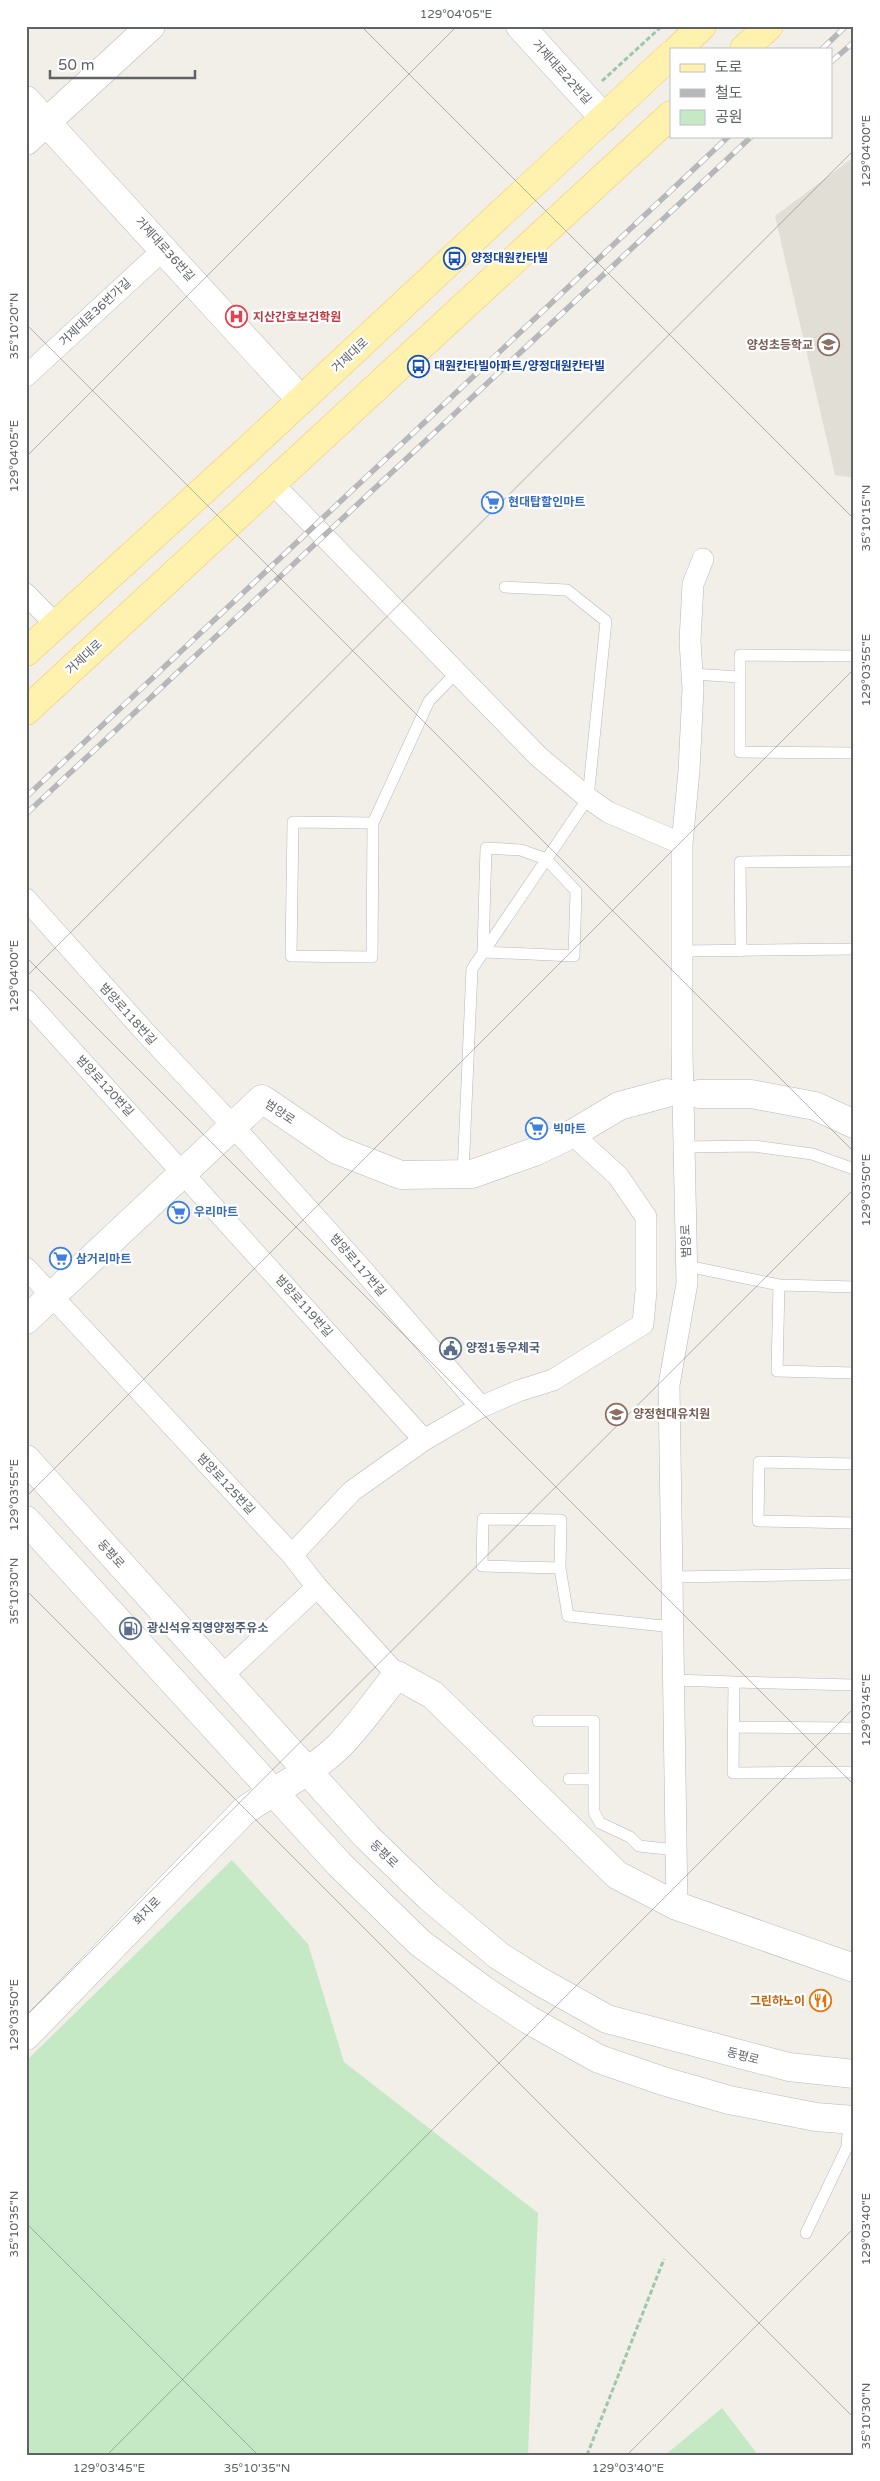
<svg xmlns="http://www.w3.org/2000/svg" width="880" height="2481" font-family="'Varela Round','Noto Sans KR',sans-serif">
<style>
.education{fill:#e1ded6}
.green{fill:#c5e8c5}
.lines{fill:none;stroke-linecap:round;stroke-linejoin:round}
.lane-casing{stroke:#b5b8bc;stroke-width:12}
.street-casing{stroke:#b5b8bc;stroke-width:22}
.secondary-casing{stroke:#b6babf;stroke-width:29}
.primary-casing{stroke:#f2c960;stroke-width:29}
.path{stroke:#9cc7a9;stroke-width:3;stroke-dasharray:5 2.5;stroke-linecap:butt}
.lane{stroke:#fff;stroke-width:11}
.street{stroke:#fff;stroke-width:21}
.secondary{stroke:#fff;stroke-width:28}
.primary{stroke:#fff2af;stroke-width:28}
.rail-casing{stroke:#b6b7b8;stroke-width:5.5}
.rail{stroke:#fff;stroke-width:4;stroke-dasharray:11;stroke-linecap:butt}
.ticks{fill:none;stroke:#5f6368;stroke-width:1;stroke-opacity:0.45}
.labels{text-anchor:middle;stroke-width:4.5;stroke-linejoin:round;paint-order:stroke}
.street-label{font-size:12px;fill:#5f6368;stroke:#fff}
.transit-label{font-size:12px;font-weight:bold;fill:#164399;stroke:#fff;text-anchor:start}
.health-label{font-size:12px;font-weight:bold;fill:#be3a42;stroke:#fff;text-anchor:start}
.education-label{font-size:12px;font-weight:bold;fill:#785e54;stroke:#fff;text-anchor:end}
.shop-label{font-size:12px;font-weight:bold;fill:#366cbe;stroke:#fff;text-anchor:start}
.service-label{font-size:12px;font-weight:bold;fill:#4e5e75;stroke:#fff;text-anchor:start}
.food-label{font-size:12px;font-weight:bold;fill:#c56008;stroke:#fff;text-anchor:end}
.neatline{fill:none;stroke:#5f6368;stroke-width:2}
.ticks-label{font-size:12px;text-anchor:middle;fill:#5f6368}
</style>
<rect width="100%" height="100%" fill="#f1efe8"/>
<path class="education" d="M 854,157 L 854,478 L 835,475 L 775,216 Z"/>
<path class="green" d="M 232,1860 L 308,1944 L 344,2062 L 538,2213 L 528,2455 L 26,2455 L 26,2061 Z
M 722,2408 L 758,2455 L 665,2455 Z"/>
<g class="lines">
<defs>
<path id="lane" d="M 854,656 L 740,655 L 740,752 L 854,753
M 692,674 L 740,677
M 293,822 L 373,823 L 372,957 L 291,956 Z
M 373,823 L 429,701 L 457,672
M 486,848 L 521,850 L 546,859 L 576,891 L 574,956 L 483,952 Z
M 682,951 L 854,949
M 741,951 L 740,862 L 854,861
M 683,1147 L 754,1146 L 812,1154 L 854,1169
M 463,1174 L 472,969 L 588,798 L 606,621 L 567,590 L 505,587
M 687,1266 L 779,1285
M 854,1287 L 779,1285 L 777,1371 L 854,1373
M 854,1464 L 759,1462 L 758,1521 L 854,1523
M 560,1568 L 482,1566 L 483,1519 L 561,1520 L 560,1568 L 568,1616 L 673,1627
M 672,1577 L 854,1574
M 673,1680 L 734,1682
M 854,1685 L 734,1682 L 733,1773 L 854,1772
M 538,1721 L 594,1721 L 594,1779
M 733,1727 L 854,1728
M 569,1779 L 594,1779 L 594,1812 L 600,1823 L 630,1837 L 639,1846 L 676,1850
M 806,2233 L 847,2147 L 849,2120"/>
<path id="street" d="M 26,376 L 164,249
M 273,484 L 539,757 L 588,798 L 608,812 L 682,844 L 682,1051 L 687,1283 L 669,1385 L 677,1906
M 26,594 L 56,625
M 682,844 L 689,771 L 693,689 L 690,641 L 693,584 L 703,559
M 26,899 L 144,1031 L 233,1126 L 361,1268 L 481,1407
M 26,1000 L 424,1440
M 26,1268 L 292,1555 L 317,1587 L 397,1675
M 292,1555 L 352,1491 L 424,1440 L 481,1407 L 518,1391 L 553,1380 L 643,1324 L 646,1291 L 646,1217 L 618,1176 L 572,1134
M 222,1676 L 317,1587"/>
<path id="secondary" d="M 520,26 L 604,118
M 26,100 L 301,400
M 26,141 L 151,26
M 699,1094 L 751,1094 L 815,1106 L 854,1124
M 26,1320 L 262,1099 L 337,1150 L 401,1175 L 472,1174 L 534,1152 L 572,1134 L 619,1106 L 667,1093
M 26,1459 L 367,1837 L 428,1896 L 499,1956 L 539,1981 L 607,2019 L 789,2067 L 854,2074
M 26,1520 L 339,1864 L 420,1943 L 485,1991 L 529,2020 L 599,2059 L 663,2081 L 729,2100 L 816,2117 L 854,2120
M 26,2036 L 244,1811 C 275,1789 311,1773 339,1746 C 360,1725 378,1698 397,1675 L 433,1695 L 617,1875 L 677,1906 L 854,1968"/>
<path id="primary" d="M 678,49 L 702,26
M 744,49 L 769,26
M 26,652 L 241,456 L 671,55
M 26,711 L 671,115"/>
</defs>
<use href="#lane" class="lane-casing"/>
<use href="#street" class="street-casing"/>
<use href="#secondary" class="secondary-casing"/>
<use href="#primary" class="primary-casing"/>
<path class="path" d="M 602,81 L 662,26
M 587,2455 L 664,2259"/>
<use href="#lane" class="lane"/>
<use href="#street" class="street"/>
<use href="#secondary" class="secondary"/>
<use href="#primary" class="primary"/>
<defs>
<path id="rail" d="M 822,49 L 846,26
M 831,62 L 854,42
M 26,797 L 729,136
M 26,814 L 752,136"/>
</defs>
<use href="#rail" class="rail-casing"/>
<use href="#rail" class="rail"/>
</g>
<path class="ticks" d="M 361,26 L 854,519M 26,324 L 854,1152M 26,457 L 457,26M 26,957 L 854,1785M 26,977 L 854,150M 26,1497 L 854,669M 26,1590 L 854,2418M 26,2016 L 854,1189M 26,2223 L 258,2455M 107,2455 L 854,1708M 627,2455 L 854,2228"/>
<defs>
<symbol id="bus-ring" viewBox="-11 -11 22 22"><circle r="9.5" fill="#fff" stroke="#1a4fb4" stroke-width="1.5"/><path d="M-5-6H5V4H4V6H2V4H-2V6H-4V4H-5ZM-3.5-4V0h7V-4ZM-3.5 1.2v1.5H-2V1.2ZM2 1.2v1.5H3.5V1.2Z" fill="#1a4fb4"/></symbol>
<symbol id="hospital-ring" viewBox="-11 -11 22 22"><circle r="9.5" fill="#fff" stroke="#e0444e" stroke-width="1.5"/><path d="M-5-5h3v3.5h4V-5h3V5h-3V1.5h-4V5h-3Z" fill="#e0444e"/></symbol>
<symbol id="school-ring" viewBox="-11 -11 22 22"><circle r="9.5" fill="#fff" stroke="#8d6e63" stroke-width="1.5"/><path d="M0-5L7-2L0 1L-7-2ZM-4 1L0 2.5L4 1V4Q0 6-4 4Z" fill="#8d6e63"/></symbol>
<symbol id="supermarket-ring" viewBox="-11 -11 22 22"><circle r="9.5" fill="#fff" stroke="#3f7fe0" stroke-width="1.5"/><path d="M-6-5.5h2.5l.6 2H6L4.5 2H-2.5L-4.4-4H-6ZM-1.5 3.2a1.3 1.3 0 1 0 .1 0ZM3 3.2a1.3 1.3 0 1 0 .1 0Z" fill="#3f7fe0"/></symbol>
<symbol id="civic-ring" viewBox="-11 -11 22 22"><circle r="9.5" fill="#fff" stroke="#5c6f8a" stroke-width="1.5"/><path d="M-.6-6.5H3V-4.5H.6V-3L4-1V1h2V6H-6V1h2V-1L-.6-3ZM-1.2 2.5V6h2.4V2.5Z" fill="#5c6f8a"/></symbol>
<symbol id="fuel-ring" viewBox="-11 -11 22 22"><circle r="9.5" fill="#fff" stroke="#5c6f8a" stroke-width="1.5"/><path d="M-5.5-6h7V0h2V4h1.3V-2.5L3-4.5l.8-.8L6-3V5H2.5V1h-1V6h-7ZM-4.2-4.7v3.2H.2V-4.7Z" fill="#5c6f8a"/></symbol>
<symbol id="restaurant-ring" viewBox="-11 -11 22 22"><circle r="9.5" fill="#fff" stroke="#e8710a" stroke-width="1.5"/><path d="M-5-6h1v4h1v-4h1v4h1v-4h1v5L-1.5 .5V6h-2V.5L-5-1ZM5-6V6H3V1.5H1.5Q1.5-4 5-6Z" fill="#e8710a"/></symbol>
</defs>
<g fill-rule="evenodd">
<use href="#bus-ring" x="442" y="246" width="25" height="25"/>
<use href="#hospital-ring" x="224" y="304" width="25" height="25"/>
<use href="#school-ring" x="816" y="332" width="25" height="25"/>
<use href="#bus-ring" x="406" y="354" width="25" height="25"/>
<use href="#supermarket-ring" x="480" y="490" width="25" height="25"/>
<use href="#supermarket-ring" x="524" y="1116" width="25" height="25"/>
<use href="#supermarket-ring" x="166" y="1200" width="25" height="25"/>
<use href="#supermarket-ring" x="48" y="1246" width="25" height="25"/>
<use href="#civic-ring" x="438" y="1336" width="25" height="25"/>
<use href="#school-ring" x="604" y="1402" width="25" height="25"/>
<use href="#fuel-ring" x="118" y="1616" width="25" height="25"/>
<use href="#restaurant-ring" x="808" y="1988" width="25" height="25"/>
</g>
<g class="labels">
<g class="street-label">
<text transform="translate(562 72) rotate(48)" y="4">거제대로22번길</text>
<text transform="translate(165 249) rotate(48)" y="4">거제대로36번길</text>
<text transform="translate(95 312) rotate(-43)" y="4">거제대로36번가길</text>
<text transform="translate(350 355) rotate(-43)" y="4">거제대로</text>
<text transform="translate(84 657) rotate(-43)" y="4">거제대로</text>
<text transform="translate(128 1014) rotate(48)" y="4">범양로118번길</text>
<text transform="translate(105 1086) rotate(47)" y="4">범양로120번길</text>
<text transform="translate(280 1112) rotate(34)" y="4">범양로</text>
<text transform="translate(686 1241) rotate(-92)" y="4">범양로</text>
<text transform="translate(358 1265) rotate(49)" y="4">범양로117번길</text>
<text transform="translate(304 1306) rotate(48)" y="4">범양로119번길</text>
<text transform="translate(226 1484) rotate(47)" y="4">범양로125번길</text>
<text transform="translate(111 1554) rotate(48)" y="4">동평로</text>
<text transform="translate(384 1854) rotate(44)" y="4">동평로</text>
<text transform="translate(147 1911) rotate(-46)" y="4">화지로</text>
<text transform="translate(743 2056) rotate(15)" y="4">동평로</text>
</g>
<g class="transit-label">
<text x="471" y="262">양정대원칸타빌</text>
<text x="434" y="370">대원칸타빌아파트/양정대원칸타빌</text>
</g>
<g class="health-label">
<text x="253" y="321">지산간호보건학원</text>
</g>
<g class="education-label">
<text x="813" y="349">양성초등학교</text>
<text x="633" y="1418" text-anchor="start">양정현대유치원</text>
</g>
<g class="shop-label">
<text x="508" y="506">현대탑할인마트</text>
<text x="553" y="1133">빅마트</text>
<text x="194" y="1216">우리마트</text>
<text x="76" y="1263">삼거리마트</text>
</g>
<g class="service-label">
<text x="466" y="1352">양정1동우체국</text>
<text x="147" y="1632">광신석유직영양정주유소</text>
</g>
<g class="food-label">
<text x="805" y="2005">그린하노이</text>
</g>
</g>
<rect width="880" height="2481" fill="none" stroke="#ffffff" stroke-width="55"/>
<rect x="670" y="48" width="162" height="90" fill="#ffffff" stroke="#bfc1c3"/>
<rect x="680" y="64" width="25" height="8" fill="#fff2af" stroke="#bfc1c3"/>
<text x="715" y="72" font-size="15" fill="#5f6368">도로</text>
<rect x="680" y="89" width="25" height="8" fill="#b6b7b8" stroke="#bfc1c3"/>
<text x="715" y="98" font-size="15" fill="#5f6368">철도</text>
<rect x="680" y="110" width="25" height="15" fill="#c5e8c5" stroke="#bfc1c3"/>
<text x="715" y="122" font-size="15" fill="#5f6368">공원</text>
<path d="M50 70v8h145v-8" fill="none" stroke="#5f6368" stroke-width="2.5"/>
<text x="58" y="70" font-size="15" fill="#5f6368" stroke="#ffffff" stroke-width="4" paint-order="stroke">50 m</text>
<rect x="28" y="28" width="824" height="2426" class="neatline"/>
<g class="ticks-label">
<text x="456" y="18">129°04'05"E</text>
<text transform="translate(866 151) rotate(-90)" y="4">129°04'00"E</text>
<text transform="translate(14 326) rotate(-90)" y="4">35°10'20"N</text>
<text transform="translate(14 456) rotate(-90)" y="4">129°04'05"E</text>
<text transform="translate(866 518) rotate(-90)" y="4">35°10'15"N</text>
<text transform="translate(866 670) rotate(-90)" y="4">129°03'55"E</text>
<text transform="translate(14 976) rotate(-90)" y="4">129°04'00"E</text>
<text transform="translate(866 1190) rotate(-90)" y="4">129°03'50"E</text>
<text transform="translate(14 1495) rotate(-90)" y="4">129°03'55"E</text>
<text transform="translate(14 1591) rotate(-90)" y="4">35°10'30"N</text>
<text transform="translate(866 1710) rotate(-90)" y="4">129°03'45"E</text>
<text transform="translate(14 2015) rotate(-90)" y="4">129°03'50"E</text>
<text transform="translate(14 2224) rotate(-90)" y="4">35°10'35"N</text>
<text transform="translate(866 2229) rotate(-90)" y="4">129°03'40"E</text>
<text transform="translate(866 2416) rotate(-90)" y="4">35°10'30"N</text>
<text x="109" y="2472">129°03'45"E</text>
<text x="257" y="2472">35°10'35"N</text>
<text x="628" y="2472">129°03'40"E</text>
</g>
</svg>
